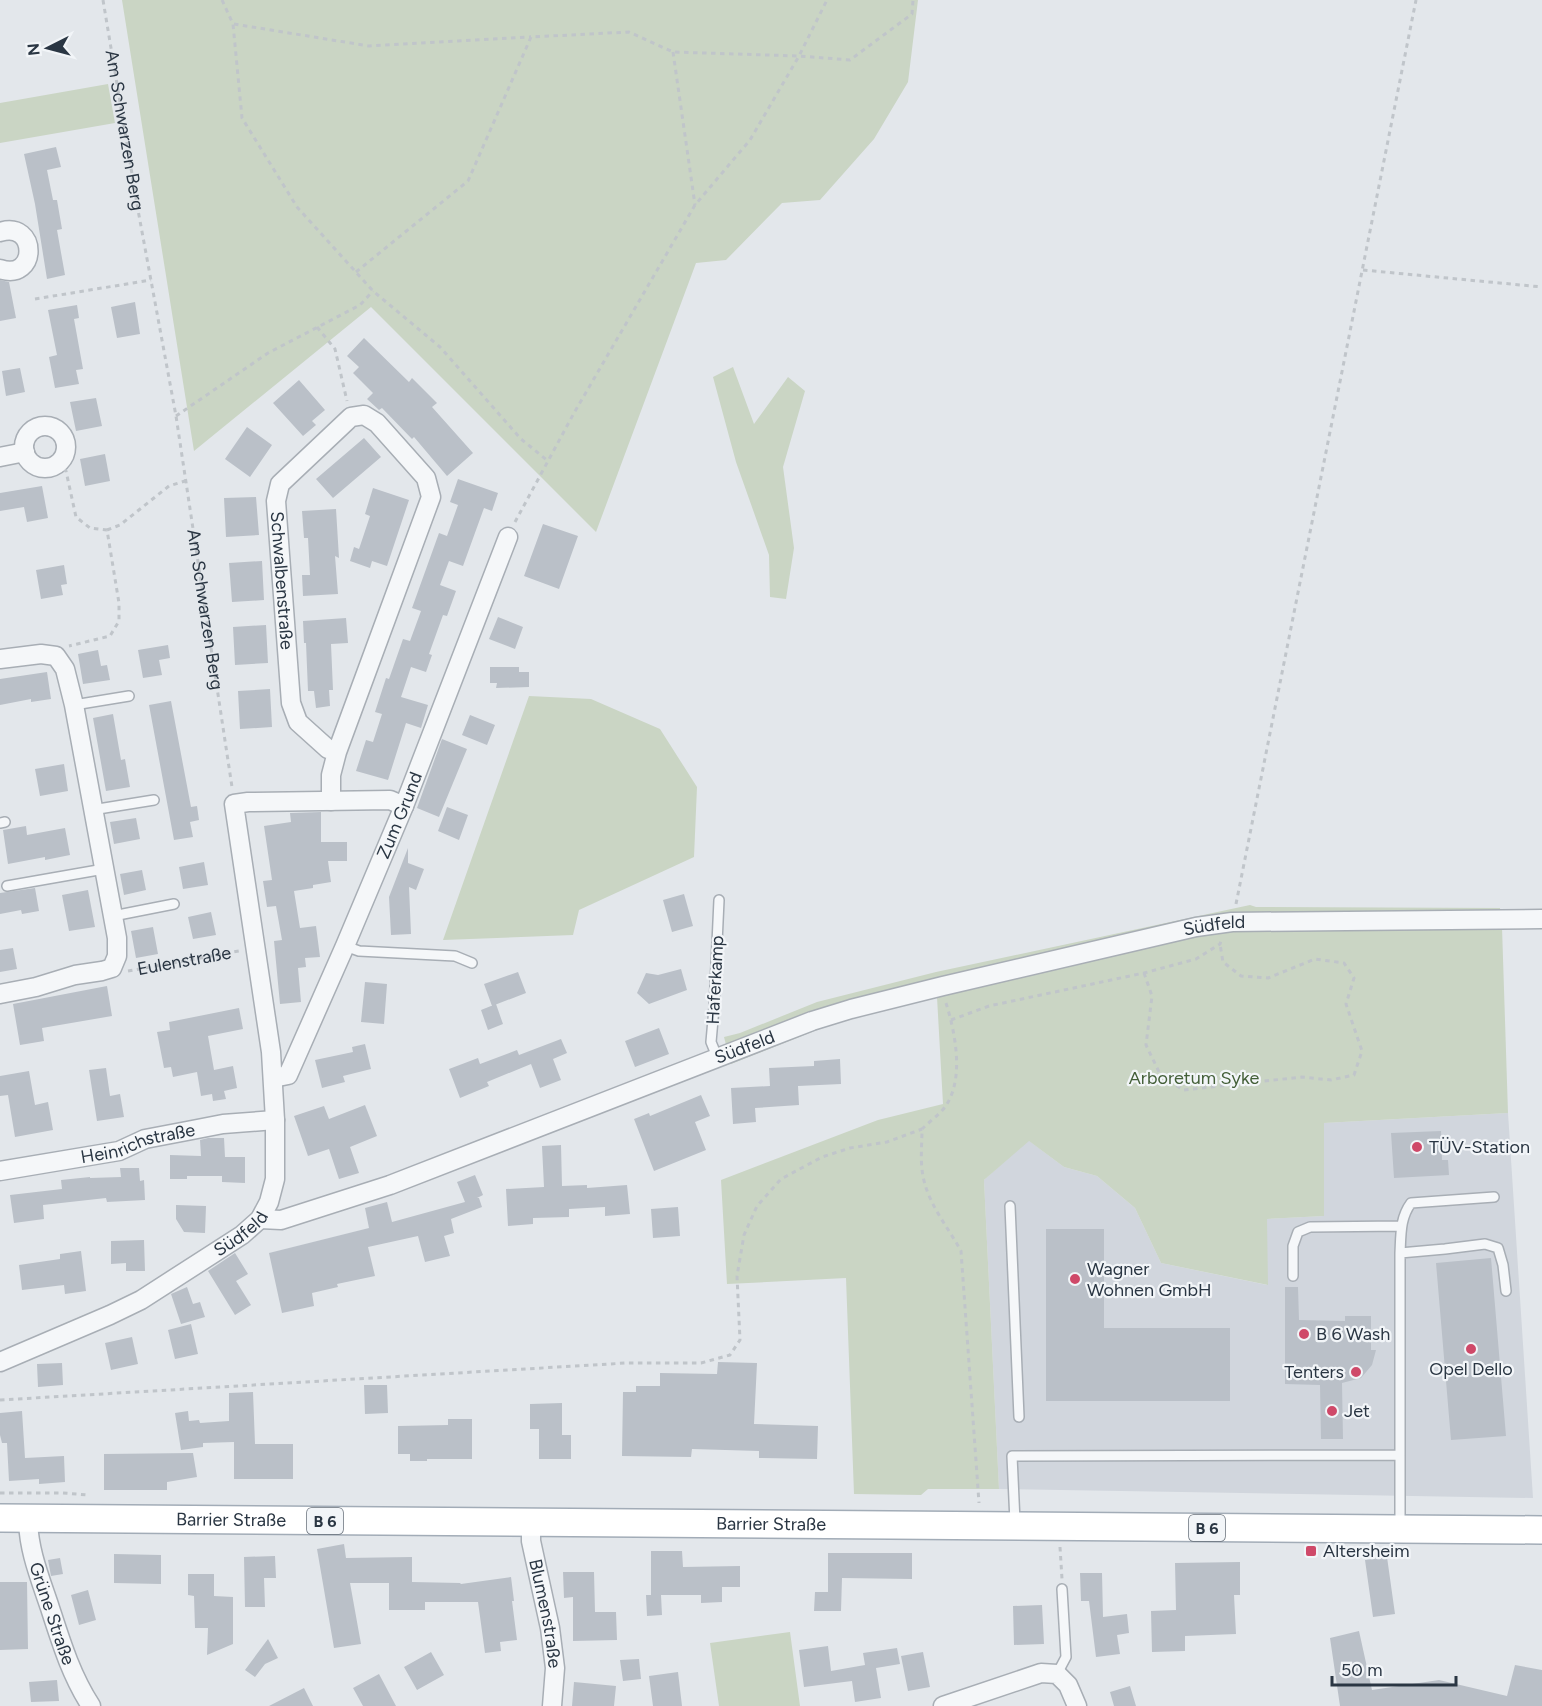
<svg xmlns="http://www.w3.org/2000/svg" width="1542" height="1706" font-family="Figtree,sans-serif">
<style>
.built{fill:#d1d6dd}
.green{fill:#cad5c4}
.building{fill:#bac0c8}
.lines{fill:none;stroke-linecap:round;stroke-linejoin:round}
.lane-casing{stroke:#a8aeb5;stroke-width:12}
.street-casing{stroke:#a8aeb5;stroke-width:21}
.primary-casing{stroke:#a2acb7;stroke-width:30}
.path{stroke:#c0c5ca;stroke-width:3;stroke-dasharray:4.5 4.5;stroke-linecap:butt}
.lane{stroke:#f5f7f9;stroke-width:9}
.street{stroke:#f5f7f9;stroke-width:18}
.primary{stroke:#fff;stroke-width:27}
.poi-dot{fill:#cf4969;stroke:#f2f5f8;stroke-width:2}
.labels{text-anchor:middle;stroke-width:4.5;stroke-linejoin:round;paint-order:stroke}
.shield{fill:#f2f5f8;stroke:#666f79;stroke-width:1.5}
.shield-label{font-size:16px;font-weight:bold;fill:#2a3643}
.street-label{font-size:18px;fill:#2a3643;stroke:#f2f5f8}
.park-label{font-size:18px;fill:#435f38;stroke:#f2f5f8}
.poi-label{font-size:18px;fill:#2a3643;stroke:#f2f5f8;text-anchor:start}
</style>
<rect width="100%" height="100%" fill="#e3e7eb"/>
<path class="built" d="M 1508,1113 L 1533,1498 L 999,1489 L 984,1180 L 1028,1140 L 1064,1167 L 1097,1176 L 1135,1208 L 1161,1263 L 1267,1285 L 1267,1219 L 1324,1216 L 1324,1123 Z"/>
<path class="green" d="M 122,0 L 918,0 L 908,82 L 874,139 L 820,200 L 782,203 L 726,260 L 696,263 L 596,532 L 371,307 L 194,451 Z
M 108,84 L 115,123 L 0,143 L 0,103 Z
M 733,367 L 754,424 L 788,377 L 805,391 L 783,467 L 794,548 L 786,599 L 770,597 L 769,555 L 736,462 L 713,377 Z
M 529,696 L 591,699 L 660,729 L 697,787 L 694,857 L 579,910 L 573,935 L 443,940 Z
M 1250,905 L 1256,907 L 1500,908 L 1502,927 L 1508,1113 L 1324,1123 L 1324,1216 L 1267,1219 L 1268,1285 L 1161,1263 L 1135,1208 L 1097,1176 L 1064,1167 L 1029,1141 L 984,1180 L 999,1489 L 928,1489 L 921,1495 L 854,1494 L 846,1278 L 727,1284 L 721,1180 L 878,1120 L 943,1104 L 937,997 L 845,1019 L 731,1064 L 724,1037 L 740,1033 L 817,1002 L 936,972 Z
M 790,1632 L 800,1706 L 719,1706 L 710,1643 Z"/>
<path class="building" d="M 56,147 L 61,167 L 47,170 L 53,200 L 57,200 L 62,229 L 57,230 L 65,275 L 47,279 L 35,204 L 24,154 Z
M 0,280 L 9,282 L 16,318 L 0,321 Z
M 135,302 L 140,334 L 117,338 L 111,307 Z
M 77,305 L 79,318 L 74,319 L 83,369 L 76,370 L 79,384 L 55,388 L 49,357 L 57,355 L 48,310 Z
M 364,338 L 409,382 L 412,378 L 437,403 L 432,407 L 473,453 L 447,476 L 414,437 L 412,439 L 382,408 L 379,410 L 367,399 L 373,393 L 353,373 L 359,367 L 347,356 Z
M 20,368 L 25,392 L 6,396 L 2,371 Z
M 299,380 L 325,410 L 312,421 L 316,425 L 303,436 L 273,403 Z
M 96,398 L 102,426 L 76,431 L 70,402 Z
M 247,427 L 272,445 L 250,477 L 225,459 Z
M 364,438 L 381,457 L 333,498 L 316,479 Z
M 105,454 L 110,481 L 85,486 L 80,459 Z
M 458,479 L 498,493 L 492,511 L 484,508 L 463,566 L 449,561 L 440,585 L 456,591 L 447,616 L 443,615 L 429,654 L 432,655 L 426,672 L 411,667 L 401,697 L 428,705 L 421,728 L 406,723 L 388,780 L 356,771 L 366,740 L 373,742 L 382,714 L 375,712 L 386,678 L 389,679 L 403,639 L 410,641 L 421,611 L 412,608 L 439,533 L 447,536 L 458,505 L 450,502 Z
M 42,486 L 48,518 L 27,522 L 24,507 L 0,511 L 0,493 Z
M 373,488 L 409,500 L 387,566 L 372,561 L 370,568 L 350,561 L 354,547 L 359,549 L 370,516 L 365,514 Z
M 256,497 L 259,535 L 226,537 L 224,498 Z
M 336,509 L 339,558 L 335,556 L 338,594 L 303,596 L 302,575 L 310,575 L 308,538 L 304,538 L 302,511 Z
M 543,524 L 578,536 L 559,589 L 524,576 Z
M 262,561 L 264,600 L 232,602 L 229,563 Z
M 64,565 L 67,584 L 61,585 L 63,595 L 41,599 L 36,570 Z
M 498,617 L 523,627 L 515,649 L 489,639 Z
M 346,618 L 348,643 L 331,644 L 333,690 L 329,690 L 330,706 L 316,708 L 314,691 L 308,691 L 306,643 L 304,643 L 303,621 Z
M 266,625 L 268,663 L 235,665 L 233,627 Z
M 168,645 L 170,658 L 159,660 L 162,675 L 143,678 L 138,650 Z
M 98,650 L 101,666 L 107,665 L 110,680 L 83,684 L 78,654 Z
M 490,667 L 519,667 L 519,672 L 529,672 L 529,687 L 496,688 L 497,683 L 490,683 Z
M 47,672 L 51,699 L 31,702 L 31,699 L 0,705 L 0,679 Z
M 270,689 L 272,727 L 240,729 L 238,691 Z
M 171,701 L 191,807 L 197,806 L 199,820 L 190,822 L 193,837 L 174,840 L 149,705 Z
M 113,714 L 121,760 L 125,759 L 130,787 L 106,791 L 93,718 Z
M 470,715 L 495,725 L 487,745 L 462,735 Z
M 442,739 L 467,749 L 439,817 L 417,808 Z
M 64,764 L 68,791 L 40,796 L 35,769 Z
M 447,807 L 468,815 L 459,840 L 438,831 Z
M 321,812 L 321,842 L 347,842 L 347,861 L 328,861 L 331,882 L 313,885 L 313,888 L 294,891 L 300,928 L 316,926 L 320,957 L 305,958 L 306,967 L 298,968 L 301,1002 L 280,1004 L 274,941 L 282,940 L 276,906 L 267,907 L 263,881 L 272,880 L 264,826 L 291,822 L 290,813 Z
M 136,818 L 140,839 L 114,844 L 110,822 Z
M 26,826 L 27,835 L 65,828 L 70,855 L 45,860 L 45,857 L 8,864 L 3,830 Z
M 408,848 L 408,863 L 424,869 L 416,890 L 409,887 L 411,934 L 391,935 L 389,897 Z
M 204,862 L 208,885 L 183,889 L 179,867 Z
M 142,870 L 146,890 L 124,895 L 120,874 Z
M 35,888 L 39,911 L 22,914 L 21,910 L 0,914 L 0,893 Z
M 88,890 L 95,927 L 69,931 L 62,895 Z
M 684,894 L 693,926 L 672,932 L 663,900 Z
M 211,912 L 216,935 L 193,939 L 188,917 Z
M 153,927 L 158,954 L 136,958 L 131,931 Z
M 13,948 L 17,969 L 0,972 L 0,950 Z
M 681,969 L 687,990 L 649,1004 L 637,993 L 646,973 L 658,975 Z
M 518,972 L 526,993 L 492,1006 L 484,984 Z
M 365,982 L 387,984 L 384,1024 L 361,1022 Z
M 107,986 L 112,1016 L 42,1028 L 44,1041 L 20,1045 L 13,1004 Z
M 496,1004 L 503,1024 L 488,1030 L 481,1010 Z
M 239,1008 L 243,1029 L 208,1036 L 214,1070 L 233,1066 L 237,1088 L 224,1091 L 226,1099 L 213,1101 L 212,1094 L 201,1096 L 197,1072 L 173,1077 L 171,1067 L 164,1068 L 157,1032 L 170,1030 L 169,1022 Z
M 659,1028 L 669,1054 L 635,1067 L 625,1041 Z
M 561,1039 L 567,1053 L 553,1059 L 561,1080 L 540,1088 L 531,1064 L 487,1082 L 489,1086 L 460,1098 L 449,1069 L 478,1058 L 480,1064 L 517,1050 L 519,1055 Z
M 365,1044 L 371,1069 L 343,1076 L 345,1082 L 322,1088 L 315,1060 L 353,1052 L 352,1047 Z
M 840,1059 L 841,1084 L 798,1086 L 799,1105 L 755,1108 L 756,1122 L 733,1124 L 731,1088 L 770,1086 L 769,1068 L 814,1066 L 814,1061 Z
M 106,1068 L 110,1096 L 120,1094 L 124,1117 L 97,1121 L 89,1070 Z
M 29,1071 L 35,1105 L 48,1102 L 53,1130 L 15,1137 L 8,1095 L 0,1096 L 0,1076 Z
M 701,1095 L 710,1116 L 695,1122 L 706,1150 L 654,1171 L 634,1119 L 649,1113 L 650,1116 Z
M 365,1105 L 377,1136 L 350,1147 L 359,1173 L 339,1179 L 329,1149 L 308,1156 L 294,1116 L 324,1106 L 329,1119 Z
M 1441,1131 L 1442,1160 L 1448,1160 L 1449,1175 L 1394,1178 L 1391,1133 Z
M 208,1138 L 224,1138 L 225,1157 L 245,1157 L 245,1183 L 222,1182 L 222,1176 L 187,1176 L 187,1179 L 170,1179 L 170,1155 L 201,1156 L 200,1140 Z
M 561,1145 L 562,1186 L 587,1185 L 587,1188 L 627,1185 L 630,1214 L 605,1216 L 605,1207 L 569,1209 L 569,1217 L 533,1218 L 533,1224 L 508,1226 L 506,1189 L 544,1187 L 542,1146 Z
M 120,1168 L 139,1168 L 140,1181 L 144,1180 L 145,1200 L 107,1202 L 106,1198 L 43,1205 L 44,1219 L 14,1223 L 10,1195 L 62,1189 L 61,1180 L 90,1177 L 90,1178 L 121,1177 Z
M 475,1175 L 483,1195 L 477,1198 L 479,1198 L 482,1207 L 451,1219 L 454,1233 L 444,1236 L 450,1256 L 425,1262 L 418,1236 L 368,1247 L 375,1276 L 337,1284 L 338,1287 L 312,1293 L 314,1306 L 282,1313 L 269,1253 L 369,1228 L 365,1208 L 387,1202 L 392,1222 L 465,1202 L 457,1182 Z
M 176,1205 L 206,1206 L 205,1233 L 184,1232 L 176,1219 Z
M 678,1207 L 680,1236 L 653,1238 L 651,1209 Z
M 1046,1229 L 1104,1229 L 1104,1328 L 1230,1328 L 1230,1401 L 1046,1401 Z
M 144,1240 L 145,1271 L 126,1271 L 126,1263 L 111,1264 L 111,1241 Z
M 81,1251 L 86,1291 L 65,1294 L 64,1285 L 22,1290 L 19,1265 L 60,1259 L 60,1254 Z
M 235,1253 L 248,1274 L 236,1281 L 251,1305 L 235,1315 L 208,1271 Z
M 1491,1258 L 1506,1436 L 1451,1440 L 1436,1263 Z
M 187,1287 L 193,1304 L 200,1302 L 205,1317 L 181,1324 L 171,1294 Z
M 1285,1287 L 1298,1287 L 1299,1320 L 1345,1321 L 1345,1316 L 1371,1316 L 1371,1350 L 1376,1350 L 1372,1365 L 1361,1378 L 1342,1383 L 1343,1439 L 1321,1439 L 1320,1385 L 1285,1384 Z
M 191,1324 L 198,1354 L 175,1359 L 168,1330 Z
M 132,1337 L 138,1364 L 111,1370 L 105,1343 Z
M 718,1362 L 757,1363 L 754,1424 L 818,1426 L 817,1459 L 759,1458 L 759,1451 L 692,1449 L 691,1457 L 622,1456 L 623,1392 L 636,1392 L 636,1386 L 660,1386 L 660,1373 L 717,1374 Z
M 62,1363 L 63,1385 L 38,1387 L 37,1364 Z
M 364,1385 L 387,1385 L 388,1413 L 365,1414 Z
M 253,1392 L 255,1444 L 293,1444 L 293,1479 L 234,1479 L 234,1442 L 203,1443 L 203,1447 L 181,1450 L 175,1413 L 188,1411 L 189,1421 L 199,1420 L 200,1423 L 229,1421 L 229,1393 Z
M 562,1403 L 562,1435 L 571,1435 L 571,1459 L 539,1459 L 539,1429 L 530,1429 L 530,1404 Z
M 22,1411 L 25,1458 L 64,1456 L 65,1482 L 39,1484 L 39,1479 L 9,1481 L 7,1443 L 2,1443 L 0,1435 L 0,1413 Z
M 448,1419 L 472,1419 L 472,1459 L 427,1459 L 427,1461 L 410,1461 L 410,1454 L 398,1454 L 398,1426 L 448,1425 Z
M 193,1453 L 197,1477 L 167,1482 L 167,1490 L 104,1490 L 104,1454 Z
M 344,1544 L 346,1558 L 412,1557 L 412,1582 L 460,1583 L 461,1584 L 511,1577 L 514,1601 L 512,1601 L 517,1640 L 500,1642 L 501,1651 L 485,1653 L 478,1602 L 425,1602 L 425,1610 L 389,1610 L 389,1583 L 350,1583 L 361,1644 L 334,1648 L 317,1549 Z
M 651,1551 L 682,1551 L 683,1567 L 740,1566 L 740,1587 L 722,1587 L 722,1602 L 701,1603 L 701,1595 L 661,1595 L 662,1615 L 647,1616 L 646,1595 L 651,1595 Z
M 828,1553 L 912,1553 L 912,1579 L 842,1578 L 841,1611 L 814,1611 L 815,1592 L 828,1592 Z
M 114,1554 L 161,1555 L 161,1584 L 114,1583 Z
M 275,1556 L 276,1578 L 264,1578 L 265,1607 L 245,1607 L 244,1557 Z
M 1387,1557 L 1395,1614 L 1373,1617 L 1365,1560 Z
M 60,1558 L 63,1574 L 51,1576 L 48,1560 Z
M 1240,1562 L 1240,1595 L 1234,1595 L 1236,1634 L 1185,1636 L 1185,1651 L 1152,1652 L 1151,1611 L 1176,1610 L 1175,1563 Z
M 563,1572 L 594,1572 L 595,1612 L 616,1612 L 617,1640 L 573,1641 L 573,1597 L 564,1598 Z
M 1080,1573 L 1102,1573 L 1103,1617 L 1127,1614 L 1129,1633 L 1117,1635 L 1120,1654 L 1096,1657 L 1089,1601 L 1081,1601 Z
M 188,1574 L 214,1574 L 214,1596 L 233,1597 L 233,1644 L 207,1655 L 208,1628 L 195,1628 L 194,1596 L 188,1595 Z
M 0,1582 L 27,1582 L 28,1649 L 0,1650 Z
M 88,1590 L 96,1620 L 79,1625 L 71,1595 Z
M 1042,1605 L 1044,1644 L 1014,1645 L 1013,1606 Z
M 1359,1631 L 1372,1690 L 1439,1680 L 1507,1696 L 1515,1665 L 1542,1670 L 1542,1706 L 1340,1706 L 1330,1638 Z
M 268,1639 L 278,1658 L 265,1664 L 255,1677 L 245,1670 Z
M 828,1646 L 831,1671 L 865,1665 L 863,1653 L 897,1648 L 900,1664 L 876,1668 L 881,1698 L 855,1702 L 852,1681 L 804,1687 L 799,1650 Z
M 431,1652 L 444,1675 L 417,1690 L 404,1667 Z
M 923,1652 L 930,1687 L 908,1691 L 901,1656 Z
M 639,1659 L 641,1679 L 623,1681 L 620,1660 Z
M 678,1672 L 682,1706 L 653,1706 L 649,1676 Z
M 379,1674 L 396,1706 L 363,1706 L 353,1688 Z
M 57,1680 L 59,1701 L 31,1702 L 29,1682 Z
M 574,1682 L 616,1686 L 614,1706 L 572,1706 Z
M 1130,1686 L 1136,1706 L 1114,1706 L 1110,1692 Z
M 304,1688 L 313,1706 L 269,1706 Z"/>
<g class="lines">
<defs>
<path id="lane" d="M 74,705 L 129,696
M 92,810 L 154,800
M 0,823 L 5,822
M 7,886 L 104,869
M 113,916 L 174,904
M 345,946 L 359,951 L 455,956 L 472,963
M 718,1059 L 711,1042 L 714,1008 L 719,900
M 1010,1206 L 1019,1417
M 1400,1253 L 1445,1249 L 1485,1244 L 1498,1248 L 1503,1265 L 1506,1291
M 1293,1276 L 1293,1246 L 1298,1232 L 1310,1227 L 1401,1226
M 1015,1522 L 1012,1456 L 1400,1455
M 1400,1527 L 1400,1253 C 1401,1234 1400,1218 1411,1203 L 1494,1197
M 1057,1674 L 1066,1657 L 1062,1589"/>
<g id="street">
<path d="M 0,232 C 38,220 38,282 0,269"/>
<circle cx="45" cy="447" r="21"/>
<path d="M 0,457 L 25,452"/>
<path d="M 0,659 L 41,654 L 56,656 L 65,669 L 74,705 L 117,938 L 117,956 L 112,968 L 102,971 L 75,975 L 36,987 L 0,994"/>
<path id="s3" d="M 331,801 L 331,775 L 337,752 L 431,497 L 426,478 L 377,423 L 364,415 L 351,417 L 280,484 L 276,501 L 291,703 L 298,722 L 328,749 L 337,752"/>
<path id="s4" d="M 273,1078 L 288,1075 L 345,946 L 404,806 L 508,537"/>
<path id="s5" d="M 0,1171 L 119,1151 L 145,1139 L 187,1131 L 223,1124 L 275,1120"/>
<path id="s6" d="M 260,1219 L 281,1220 L 390,1185 L 812,1021 L 851,1009 L 943,986 L 1196,927 L 1232,922 L 1542,919"/>
<path id="s7" d="M 0,1362 L 110,1315 L 141,1300 L 242,1235 L 260,1219 L 269,1202 L 275,1179 L 275,1120 L 271,1052 L 234,804 L 248,802 L 390,800 L 404,806"/>
<path id="s8" d="M 28,1518 C 28,1549 40,1578 50,1608 C 61,1642 71,1675 91,1706"/>
<path id="s9" d="M 531,1522 L 531,1541 L 550,1628 L 555,1668 L 552,1706"/>
<path d="M 943,1706 L 1041,1673 L 1057,1674 L 1068,1685 L 1077,1706"/>
</g>
<g id="primary">
<path id="s10" d="M 0,1518 L 1542,1530"/>
</g>
</defs>
<use href="#lane" class="lane-casing"/>
<use href="#street" class="street-casing"/>
<use href="#primary" class="primary-casing"/>
<g class="path">
<path id="s1" d="M 103,0 L 138,210 L 176,416 L 232,787"/>
<path d="M 222,0 L 233,24 L 242,118 L 297,207 L 373,291 L 440,347 L 521,439 L 548,461"/>
<path d="M 234,24 L 369,46 L 531,37"/>
<path d="M 673,52 L 695,205"/>
<path d="M 1363,270 L 1542,287"/>
<path d="M 356,272 L 468,181 L 531,37 L 629,32 L 673,52 L 799,56 L 850,60 L 912,14 L 913,0"/>
<path d="M 35,299 L 151,280"/>
<path d="M 317,327 L 335,349 L 347,401"/>
<path d="M 176,416 L 268,353 L 360,305 L 373,291"/>
<path d="M 56,464 L 66,471 L 76,517 L 90,528 L 107,530 L 119,603 L 119,621 L 110,636 L 69,646"/>
<path d="M 515,522 L 574,413 L 695,205 L 750,140 L 799,56 L 827,0"/>
<path d="M 107,530 L 120,525 L 169,486 L 185,481"/>
<path d="M 1236,904 L 1416,0"/>
<path id="s2" d="M 128,971 L 239,951"/>
<path d="M 1144,973 L 1152,996 L 1146,1045 L 1160,1074 L 1183,1090 L 1302,1077 L 1331,1080 L 1354,1075 L 1362,1051 L 1346,1004 L 1354,978 L 1344,963 L 1315,959 L 1268,978 L 1241,976 L 1223,962 L 1220,944"/>
<path d="M 946,1003 C 955,1032 965,1079 945,1107 C 939,1115 929,1122 922,1129 C 922,1144 920,1161 923,1176 C 928,1204 948,1227 961,1251 L 979,1503"/>
<path d="M 951,1020 L 989,1006 L 1144,973 L 1196,959 L 1220,944 L 1221,941"/>
<path d="M 0,1400 L 626,1363 L 701,1363 L 730,1355 L 740,1340 L 737,1276 L 744,1235 L 757,1206 L 781,1179 L 822,1157 L 850,1148 L 887,1142 L 922,1129"/>
<path d="M 0,1493 L 63,1493 L 89,1495"/>
<path d="M 1060,1547 L 1062,1579"/>
</g>
<use href="#lane" class="lane"/>
<use href="#street" class="street"/>
<use href="#primary" class="primary"/>
</g>
<g class="poi-dot">
<circle cx="1417" cy="1147" r="6"/>
<circle cx="1075" cy="1279" r="6"/>
<circle cx="1304" cy="1334" r="6"/>
<circle cx="1471" cy="1349" r="6"/>
<circle cx="1356" cy="1372" r="6"/>
<circle cx="1332" cy="1411" r="6"/>
<rect x="1305" y="1545" width="12" height="12" rx="3"/>
</g>
<g class="labels">
<g class="shield">
<rect x="307" y="1508" width="36" height="26" rx="4.5"/>
<rect x="1189" y="1515" width="36" height="26" rx="4.5"/>
</g>
<g class="shield-label">
<text x="325" y="1527">B 6</text>
<text x="1207" y="1534">B 6</text>
</g>
<g class="street-label">
<text dy="6" stroke="none"><textPath href="#s1" startOffset="132">Am Schwarzen Berg</textPath></text>
<text dy="6" stroke="none"><textPath href="#s3" startOffset="638">Schwalbenstraße</textPath></text>
<text dy="6" stroke="none"><textPath href="#s1" startOffset="618">Am Schwarzen Berg</textPath></text>
<text dy="6" stroke="none"><textPath href="#s4" startOffset="298">Zum Grund</textPath></text>
<text dy="6" stroke="none"><textPath href="#s6" startOffset="1002">Südfeld</textPath></text>
<text dy="6" stroke="none"><textPath href="#s2" startOffset="57">Eulenstraße</textPath></text>
<text transform="translate(715 980) rotate(-87)" y="6">Haferkamp</text>
<text dy="6" stroke="none"><textPath href="#s6" startOffset="516">Südfeld</textPath></text>
<text dy="6" stroke="none"><textPath href="#s5" startOffset="141">Heinrichstraße</textPath></text>
<text dy="6" stroke="none"><textPath href="#s7" startOffset="274">Südfeld</textPath></text>
<text dy="6" stroke="none"><textPath href="#s10" startOffset="231">Barrier Straße</textPath></text>
<text dy="6" stroke="none"><textPath href="#s10" startOffset="771">Barrier Straße</textPath></text>
<text dy="6" stroke="none"><textPath href="#s8" startOffset="99">Grüne Straße</textPath></text>
<text dy="6" stroke="none"><textPath href="#s9" startOffset="93">Blumenstraße</textPath></text>
</g>
<g class="park-label">
<text x="1194" y="1084">Arboretum Syke</text>
</g>
<g class="poi-label">
<text x="1429" y="1153">TÜV-Station</text>
<text x="1087" y="1275">Wagner<tspan x="1087" dy="21">Wohnen GmbH</tspan></text>
<text x="1316" y="1340">B 6 Wash</text>
<text x="1471" y="1375" text-anchor="middle">Opel Dello</text>
<text x="1344" y="1378" text-anchor="end">Tenters</text>
<text x="1344" y="1417">Jet</text>
<text x="1323" y="1557">Altersheim</text>
</g>
</g>
<g transform="translate(48 48) rotate(264)" stroke="#f2f5f8" stroke-width="4.5" paint-order="stroke">
<path d="M0-4.5L10 22L0 15L-10 22Z" fill="#2a3643"/>
<text y="-9" font-size="16" font-weight="bold" text-anchor="middle" fill="#2a3643">N</text>
</g>
<path d="M1332 1676v9h124v-9" fill="none" stroke="#2a3643" stroke-width="3"/>
<text x="1341" y="1676" font-size="18" fill="#2a3643" stroke="#f2f5f8" stroke-width="4.5" paint-order="stroke">50 m</text>
</svg>
